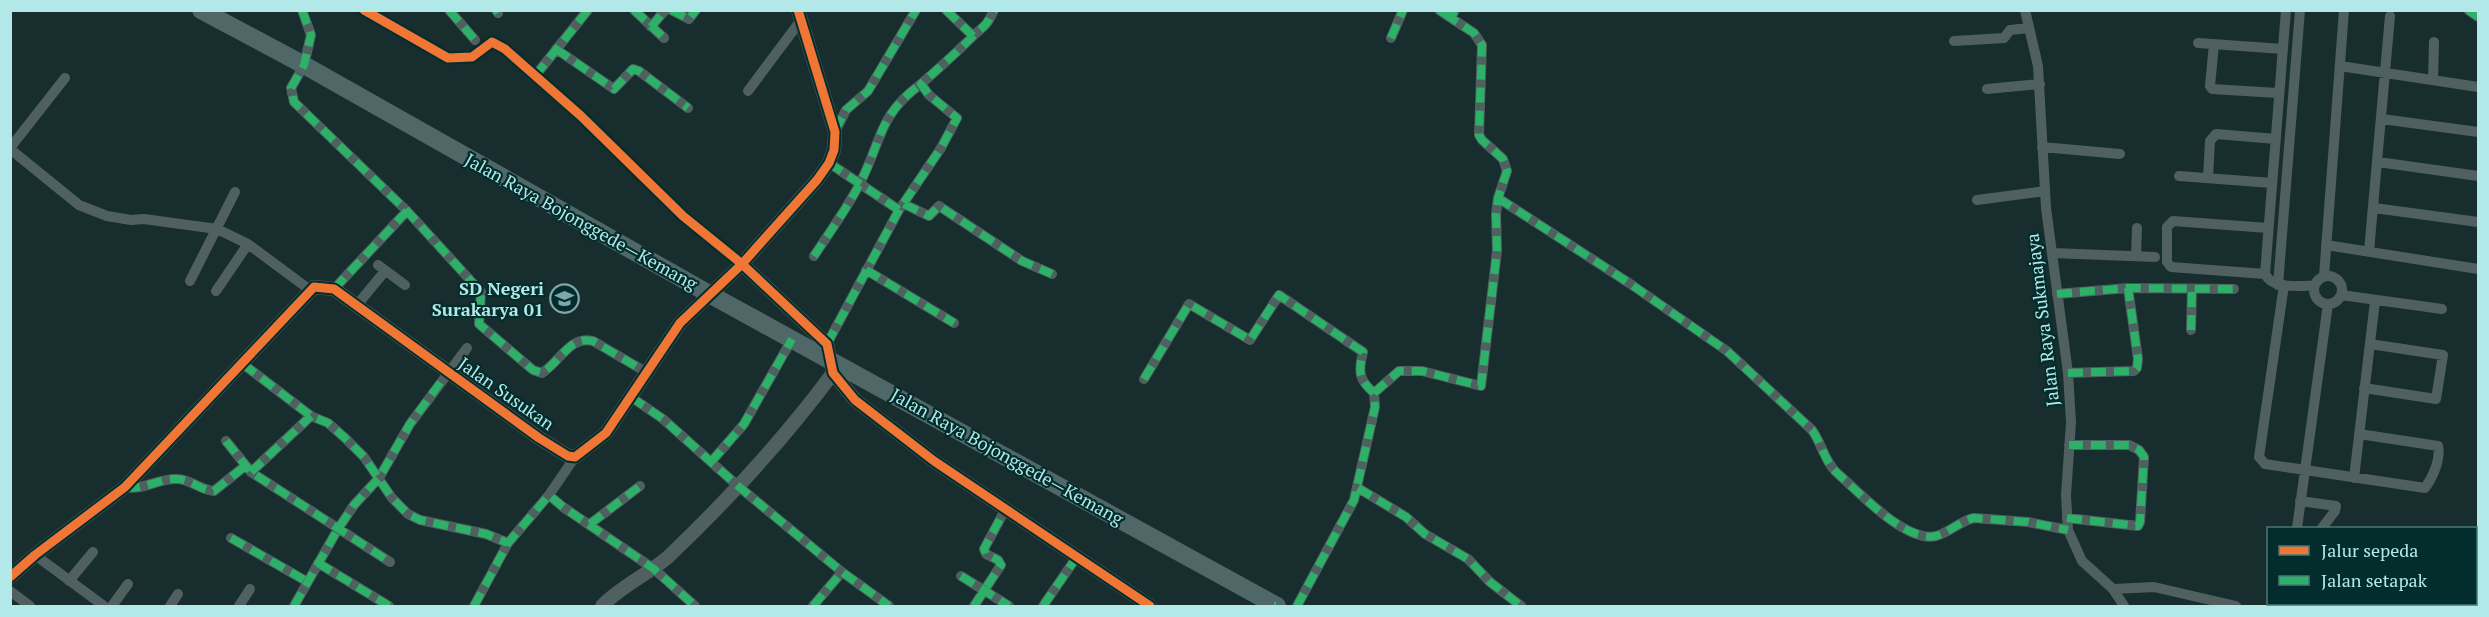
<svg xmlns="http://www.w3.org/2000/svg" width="2489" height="617" font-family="'PT Serif',serif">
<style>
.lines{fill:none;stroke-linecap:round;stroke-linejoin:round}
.minor{stroke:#506060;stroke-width:10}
.tertiary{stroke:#506060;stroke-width:14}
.trunk{stroke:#4f6767;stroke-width:18}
.quiet{stroke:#2db169;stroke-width:8;stroke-dasharray:15 8;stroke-linecap:butt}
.cycleway-casing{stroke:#032c2d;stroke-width:13}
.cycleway{stroke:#f07635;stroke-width:9}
.labels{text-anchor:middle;stroke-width:4.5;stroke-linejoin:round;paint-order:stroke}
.street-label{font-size:18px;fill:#b3e8e9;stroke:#032c2d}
.poi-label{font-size:18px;font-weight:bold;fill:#b3e8e9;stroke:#032c2d;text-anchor:end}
</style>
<rect width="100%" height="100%" fill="#182e2e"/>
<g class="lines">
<path class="minor" d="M 302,10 L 311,35 L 304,65 L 291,88 L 294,102 L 407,211 L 481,292 L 479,324 L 533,370 L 542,373 C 560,362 570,335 593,341 L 646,372
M 364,10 L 448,58 L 472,57 L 492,42 L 505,49 L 581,116 L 683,216 L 742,264
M 449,10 L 475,40
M 496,10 L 498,13
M 634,10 L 664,38
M 671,10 L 689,19 L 696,10
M 946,10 L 973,36
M 1439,10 L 1451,18
M 2025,10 L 2038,66 L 2046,208 L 2068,373 L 2071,422 L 2066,495 L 2068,530 L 2082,561 L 2113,589 L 2124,606
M 2286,10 L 2265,274 C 2273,290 2299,285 2314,286
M 2468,10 L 2478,17
M 651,27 L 665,10
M 1391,38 L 1403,10
M 1954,41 L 2004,38 L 2010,30 L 2029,28
M 2198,43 L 2283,49
M 2214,44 L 2210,86 L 2212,89 L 2278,93
M 556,49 L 614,89 L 633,69 L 639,71 L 688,108
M 2340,66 L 2478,87
M 535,76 L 588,10
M 2433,80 L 2434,42
M 1987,89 L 2040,84
M 748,91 L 801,20
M 2382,119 L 2478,132
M 835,132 L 846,110 L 868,91 L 916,10
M 2042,147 L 2120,154
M 10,148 L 65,78
M 10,149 L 79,205 L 107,216 L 131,220 L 144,219 L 217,229 L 248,244 L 310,290
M 2378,162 L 2478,176
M 829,163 L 899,210
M 2179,176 L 2272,183
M 2208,178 L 2210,141 L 2216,134 L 2276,139
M 1498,198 L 1629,283 L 1727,351 L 1812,430 C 1822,444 1824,460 1836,472 C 1858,491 1905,543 1936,536 C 1950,532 1960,521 1974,518 L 2028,522 L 2068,530
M 1977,200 L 2045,191
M 904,204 L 929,216 L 939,206 L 1022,261 L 1052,274
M 2374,208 L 2478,222
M 2326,245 L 2478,269
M 2369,251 L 2390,16
M 2053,253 L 2155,257
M 814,256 C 829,233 846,210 859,185 C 882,142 877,116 921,84
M 2136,256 L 2137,228
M 378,265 L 405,285
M 866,270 L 954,323
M 2265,274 L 2171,267 L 2167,262 L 2167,227 L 2173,221 L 2268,228
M2314 290a14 14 0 1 1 28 0a14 14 0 1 1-28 0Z
M 2324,276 L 2344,10
M 190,281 L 235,192
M 2278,285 L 2300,10
M 2284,285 L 2259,457 L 2265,464 L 2425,488 C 2433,477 2441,459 2438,446 L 2359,434
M 334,289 L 407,211
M 216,291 L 248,244
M 2057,294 L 2128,288 L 2234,289
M 2341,295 L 2442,309
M 357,305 L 385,271
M 2191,330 L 2192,289
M 827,344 L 899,210 L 941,148 L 957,118 L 929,95 L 921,84 C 938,69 954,55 970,39 C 982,26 985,30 994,10
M 243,364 L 311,416 L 328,423 L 345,438 L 364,457 L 392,498 L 408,514 L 420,520 L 486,534 L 508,543
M 2068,373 L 2134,371 L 2137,368 L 2138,359 L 2128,288
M 1144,379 L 1189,304 L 1250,340 L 1279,295 L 1363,352 C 1358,372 1359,380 1374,393 L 1375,407 L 1354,500 L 1297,606
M 2364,388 L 2436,399 L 2443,355 L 2370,344
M 1374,393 L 1399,371 L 1422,371 L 1481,386 L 1497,251 L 1496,214 L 1498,198 L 1507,171 L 1503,159 L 1482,140 L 1479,135 L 1482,45 L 1474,33 L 1451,18 L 1455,10
M 631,397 L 663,419 L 738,486 L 842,572
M 226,441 L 251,472 L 390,562
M 711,462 L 744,424 L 792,339
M 251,472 L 311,416
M 2354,478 L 2375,301
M 125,487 C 143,491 159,478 177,479 C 190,479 200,490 214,491 L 245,466
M 1358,488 L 1406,517 L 1425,534 L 1468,559 L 1490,582 L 1521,606
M 549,495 L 563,507 L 654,569 L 695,606
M 2300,501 L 2336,506 L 2335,511 L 2322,528
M 2067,518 L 2138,526 L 2140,522 L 2144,457 L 2139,450 L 2129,445 L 2069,445
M 590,524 L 640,486
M 2297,528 L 2328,304
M 231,538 L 306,581
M 35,555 L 104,606
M 318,563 L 389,606
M 961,576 L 1009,606
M 69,581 L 93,552
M 2113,589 L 2154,587 L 2236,606
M 10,591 L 30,606
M 112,606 L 128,584
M 170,606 L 178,594
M 239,606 L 250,589
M 294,606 L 338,529 L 354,505 L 379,478 L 410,424 L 467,348
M 474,606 L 508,543 L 549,495 L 575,457
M 813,606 L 842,572 L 889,606
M 974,606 L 1001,565 L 998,560 L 986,554 L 984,549 L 1005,510
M 1043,606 L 1076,558
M 2286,606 L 2287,604
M 2347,606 L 2350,604"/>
<path class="tertiary" d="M 742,264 L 827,344 L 833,373 L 855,400 L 934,461 L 1150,606
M 10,577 L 35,555 L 125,487 L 314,287 L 334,289 L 539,438 L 568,456 L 575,457 L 606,433 L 680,323 L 742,264 L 817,180 L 829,163 L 834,150 L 835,132 L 798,10
M 602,606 C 621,586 647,575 668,557 C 728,500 784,439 833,373"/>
<path class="trunk" d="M 201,10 L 304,65 L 711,295 L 1277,606"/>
<path class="quiet" d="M 302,10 L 311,35 L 304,65 L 291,88 L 294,102 L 407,211 L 481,292 L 479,324 L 533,370 L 542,373 C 560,362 570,335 593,341 L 646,372
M 449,10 L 475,40
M 496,10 L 498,13
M 634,10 L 664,38
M 671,10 L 689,19 L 696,10
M 946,10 L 973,36
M 1439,10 L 1451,18
M 2468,10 L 2478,17
M 651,27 L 665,10
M 1391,38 L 1403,10
M 556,49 L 614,89 L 633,69 L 639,71 L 688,108
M 535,76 L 588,10
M 835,131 L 846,110 L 868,91 L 916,10
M 829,163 L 899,210
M 1498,198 L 1629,283 L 1727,351 L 1812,430 C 1822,444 1824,460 1836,472 C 1858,491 1905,543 1936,536 C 1950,532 1960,521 1974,518 L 2028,522 L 2068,530
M 904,204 L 929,216 L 939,206 L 1022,261 L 1052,274
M 814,256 C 829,233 846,210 859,185 C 882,142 877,116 921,84
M 866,270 L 954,323
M 334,289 L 407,211
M 2057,294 L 2128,288 L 2234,289
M 2191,330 L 2192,289
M 827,344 L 899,210 L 941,148 L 957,118 L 929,95 L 921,84 C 938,69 954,55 970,39 C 982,26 985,30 994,10
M 243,364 L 311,416 L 328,423 L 345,438 L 364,457 L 392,498 L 408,514 L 420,520 L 486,534 L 508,543
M 2068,373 L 2134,371 L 2137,368 L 2138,359 L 2128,288
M 1144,379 L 1189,304 L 1250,340 L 1279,295 L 1363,352 C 1358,372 1359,380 1374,393 L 1375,407 L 1354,500 L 1297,606
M 1374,393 L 1399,371 L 1422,371 L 1481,386 L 1497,251 L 1496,214 L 1498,198 L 1507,171 L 1503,159 L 1482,140 L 1479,135 L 1482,45 L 1474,33 L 1451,18 L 1455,10
M 631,397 L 663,419 L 738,486 L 842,572
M 226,441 L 251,472 L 390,562
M 711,462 L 744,424 L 792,339
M 251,472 L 311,416
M 125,487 C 143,491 159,478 177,479 C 190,479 200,490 214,491 L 245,466
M 1358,488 L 1406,517 L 1425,534 L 1468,559 L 1490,582 L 1521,606
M 2067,518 L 2138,526 L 2140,522 L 2144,457 L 2139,450 L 2129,445 L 2069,445
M 590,524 L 640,486
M 231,538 L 306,581
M 318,563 L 389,606
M 961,576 L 1009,606
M 294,606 L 338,529 L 354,505 L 379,478 L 410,424 L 448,372
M 474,606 L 508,543 L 549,495 L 563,507 L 654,569 L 695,606
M 813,606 L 842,572 L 889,606
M 974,606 L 1001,565 L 998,560 L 986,554 L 984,549 L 1005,510
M 1043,606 L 1076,558
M 1274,606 L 1276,606"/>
<defs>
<path id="cycleway" d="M 364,10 L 448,58 L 472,57 L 492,42 L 505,49 L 581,116 L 683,216 L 742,264 L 827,344 L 833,373 L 855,400 L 934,461 L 1150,606
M 10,577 L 35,555 L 125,487 L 314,287 L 334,289 L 539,438 L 568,456 L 575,457 L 606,433 L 680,323 L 742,264 L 817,180 L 829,163 L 834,150 L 835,132 L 798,10"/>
</defs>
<use href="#cycleway" class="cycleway-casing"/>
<use href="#cycleway" class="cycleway"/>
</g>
<defs>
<symbol id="school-ring" viewBox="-11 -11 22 22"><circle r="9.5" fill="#032c2d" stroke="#7da7a8" stroke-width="1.5"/><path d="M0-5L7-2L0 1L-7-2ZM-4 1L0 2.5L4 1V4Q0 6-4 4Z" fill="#7da7a8"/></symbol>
</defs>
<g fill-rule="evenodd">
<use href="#school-ring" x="548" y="282" width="33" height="33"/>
</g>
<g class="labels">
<g class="street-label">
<text transform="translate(581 222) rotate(29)" y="6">Jalan Raya Bojonggede—Kemang</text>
<text transform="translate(2043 320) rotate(-97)" y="6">Jalan Raya Sukmajaya</text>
<text transform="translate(506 394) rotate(35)" y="6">Jalan Susukan</text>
<text transform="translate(1007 457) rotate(29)" y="6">Jalan Raya Bojonggede—Kemang</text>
</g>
<g class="poi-label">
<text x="544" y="295">SD Negeri<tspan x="544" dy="21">Surakarya 01</tspan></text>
</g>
</g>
<rect width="2489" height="617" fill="none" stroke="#b3e8e9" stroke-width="24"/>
<rect x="2267" y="527" width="210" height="78" fill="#032c2d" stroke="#497778" stroke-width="1.5"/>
<rect x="2279" y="546" width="30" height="9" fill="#f07635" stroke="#497778" stroke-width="1.5"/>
<text x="2321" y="557" font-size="18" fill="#b3e8e9">Jalur sepeda</text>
<rect x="2279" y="576" width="30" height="9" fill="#2db169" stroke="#497778" stroke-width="1.5"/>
<text x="2321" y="587" font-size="18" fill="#b3e8e9">Jalan setapak</text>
</svg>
